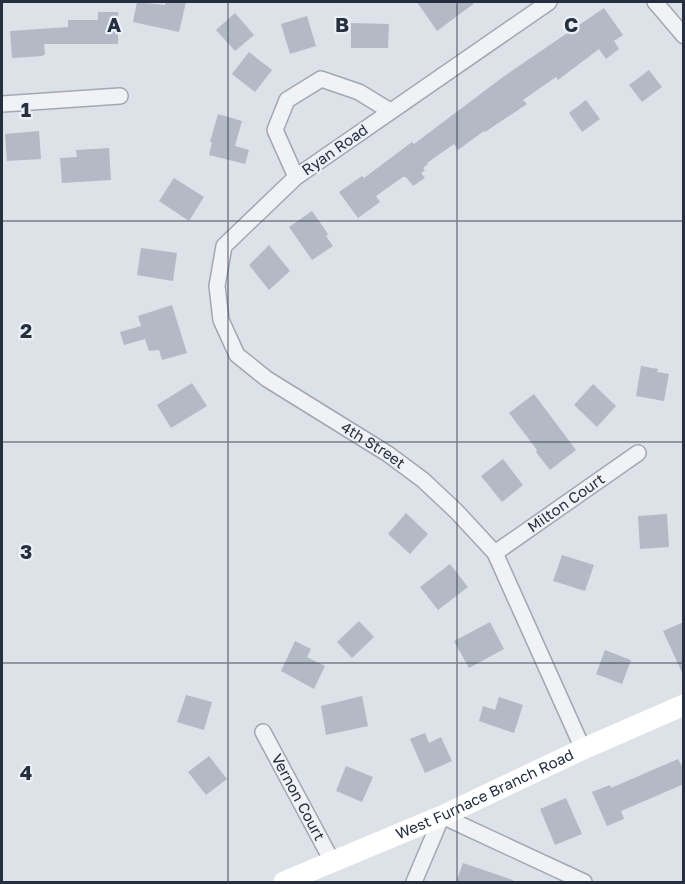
<svg xmlns="http://www.w3.org/2000/svg" width="685" height="884" font-family="'Golos Text',sans-serif">
<style>
.building{fill:#b3bac5}
.lines{fill:none;stroke-linecap:round;stroke-linejoin:round}
.street-casing{stroke:#a2a8b2;stroke-width:18}
.street{stroke:#f0f2f6;stroke-width:15}
.secondary{stroke:#fff;stroke-width:21}
.grid{fill:none;stroke:#252f40;stroke-width:1.5;stroke-opacity:0.55}
.labels{text-anchor:middle;stroke-width:4.5;stroke-linejoin:round;paint-order:stroke}
.street-label{font-size:15px;fill:#252f40;stroke:#ecf0f6}
.grid-label{font-size:20px;text-anchor:middle;font-weight:bold;fill:#252f40;stroke:#ecf0f6;stroke-width:4.5;stroke-linejoin:round;paint-order:stroke}
</style>
<rect width="100%" height="100%" fill="#dde1e8"/>
<path class="building" d="M 137,2 L 165,5 L 165,2 L 186,2 L 179,32 L 133,22 Z
M 417,2 L 476,2 L 437,31 Z
M 604,8 L 623,35 L 614,41 L 619,49 L 606,59 L 599,49 L 558,80 L 556,77 L 523,100 L 527,104 L 485,132 L 484,131 L 458,150 L 454,144 L 427,163 L 428,164 L 423,168 L 425,171 L 421,173 L 425,178 L 413,186 L 406,177 L 403,177 L 376,196 L 380,202 L 358,218 L 339,192 L 362,176 L 364,178 L 412,142 L 414,144 L 503,77 Z
M 98,12 L 118,12 L 118,44 L 44,44 L 45,54 L 42,56 L 12,58 L 10,31 L 68,27 L 68,20 L 98,20 Z
M 235,13 L 254,35 L 235,51 L 216,30 Z
M 307,16 L 316,46 L 290,54 L 281,24 Z
M 351,23 L 389,24 L 388,48 L 351,48 Z
M 249,52 L 272,70 L 255,92 L 232,74 Z
M 649,70 L 662,87 L 642,102 L 629,85 Z
M 586,100 L 600,119 L 582,132 L 569,113 Z
M 218,114 L 242,121 L 235,146 L 249,150 L 245,164 L 209,155 L 212,142 L 210,142 Z
M 39,131 L 41,159 L 7,161 L 5,134 Z
M 109,148 L 111,180 L 62,183 L 60,158 L 77,157 L 76,150 Z
M 174,178 L 204,197 L 189,221 L 159,201 Z
M 312,211 L 328,234 L 326,236 L 333,246 L 312,260 L 289,227 Z
M 269,245 L 290,271 L 269,290 L 249,265 Z
M 141,248 L 177,253 L 173,281 L 137,275 Z
M 172,305 L 187,353 L 162,360 L 159,350 L 149,351 L 145,339 L 124,345 L 120,332 L 141,326 L 138,316 Z
M 641,366 L 658,369 L 657,372 L 669,374 L 664,401 L 636,396 Z
M 192,383 L 207,406 L 171,428 L 157,405 Z
M 593,384 L 616,406 L 597,427 L 574,405 Z
M 534,394 L 576,450 L 550,470 L 536,452 L 537,450 L 509,413 Z
M 503,459 L 523,485 L 502,502 L 481,476 Z
M 406,513 L 428,534 L 410,554 L 388,534 Z
M 667,514 L 669,547 L 640,549 L 638,516 Z
M 562,555 L 594,565 L 585,591 L 553,581 Z
M 450,564 L 468,587 L 438,610 L 420,587 Z
M 359,621 L 374,637 L 352,658 L 337,642 Z
M 490,622 L 504,649 L 469,668 L 454,641 Z
M 684,622 L 684,677 L 663,631 Z
M 295,641 L 311,649 L 307,657 L 325,666 L 314,689 L 281,671 Z
M 605,650 L 631,660 L 622,684 L 596,674 Z
M 186,695 L 212,702 L 204,730 L 177,722 Z
M 362,696 L 368,726 L 326,735 L 321,706 Z
M 499,697 L 523,705 L 514,733 L 479,721 L 483,706 L 495,710 Z
M 425,733 L 429,743 L 441,737 L 452,761 L 425,773 L 410,739 Z
M 209,756 L 227,779 L 206,795 L 188,772 Z
M 678,759 L 684,770 L 684,784 L 621,811 L 624,819 L 607,826 L 592,792 L 610,785 L 611,788 Z
M 346,766 L 373,777 L 362,802 L 336,791 Z
M 566,798 L 582,834 L 555,845 L 540,809 Z
M 463,863 L 513,880 L 513,882 L 456,882 Z"/>
<g class="lines">
<defs>
<g id="street">
<path id="s1" d="M 549,2 L 296,177 L 224,246 L 217,286 L 221,320 L 237,355 L 267,379 L 388,454 L 423,480 L 456,511 L 495,553 L 583,749"/>
<path d="M 655,2 L 684,36"/>
<path d="M 2,104 L 120,96"/>
<path d="M 296,177 L 275,130 L 287,100 L 321,79 L 359,92 L 390,111"/>
<path id="s2" d="M 495,553 L 638,453"/>
<path id="s3" d="M 263,732 L 332,861"/>
<path d="M 414,882 L 442,816 L 584,882"/>
</g>
</defs>
<use href="#street" class="street-casing"/>
<use href="#street" class="street"/>
<path class="secondary" id="s4" d="M 284,882 L 442,816 L 583,749 L 684,705"/>
</g>
<path class="grid" d="M 228,2 L 228,882M 457,2 L 457,882M 2,221 L 684,221M 2,442 L 684,442M 2,663 L 684,663"/>
<g class="labels">
<g class="street-label">
<text transform="translate(335 150) rotate(-35)" y="5">Ryan Road</text>
<text dy="5" stroke="none"><textPath href="#s1" startOffset="684">4th Street</textPath></text>
<text dy="5" stroke="none"><textPath href="#s2" startOffset="87">Milton Court</textPath></text>
<text dy="5" stroke="none"><textPath href="#s4" startOffset="219">West Furnace Branch Road</textPath></text>
<text dy="5" stroke="none"><textPath href="#s3" startOffset="74">Vernon Court</textPath></text>
</g>
</g>
<g class="grid-label">
<text x="114" y="32">A</text>
<text x="342" y="32">B</text>
<text x="571" y="32">C</text>
<text x="26" y="117">1</text>
<text x="26" y="338">2</text>
<text x="26" y="559">3</text>
<text x="26" y="780">4</text>
</g>
<rect width="685" height="884" fill="none" stroke="#252f40" stroke-width="6"/>
</svg>
